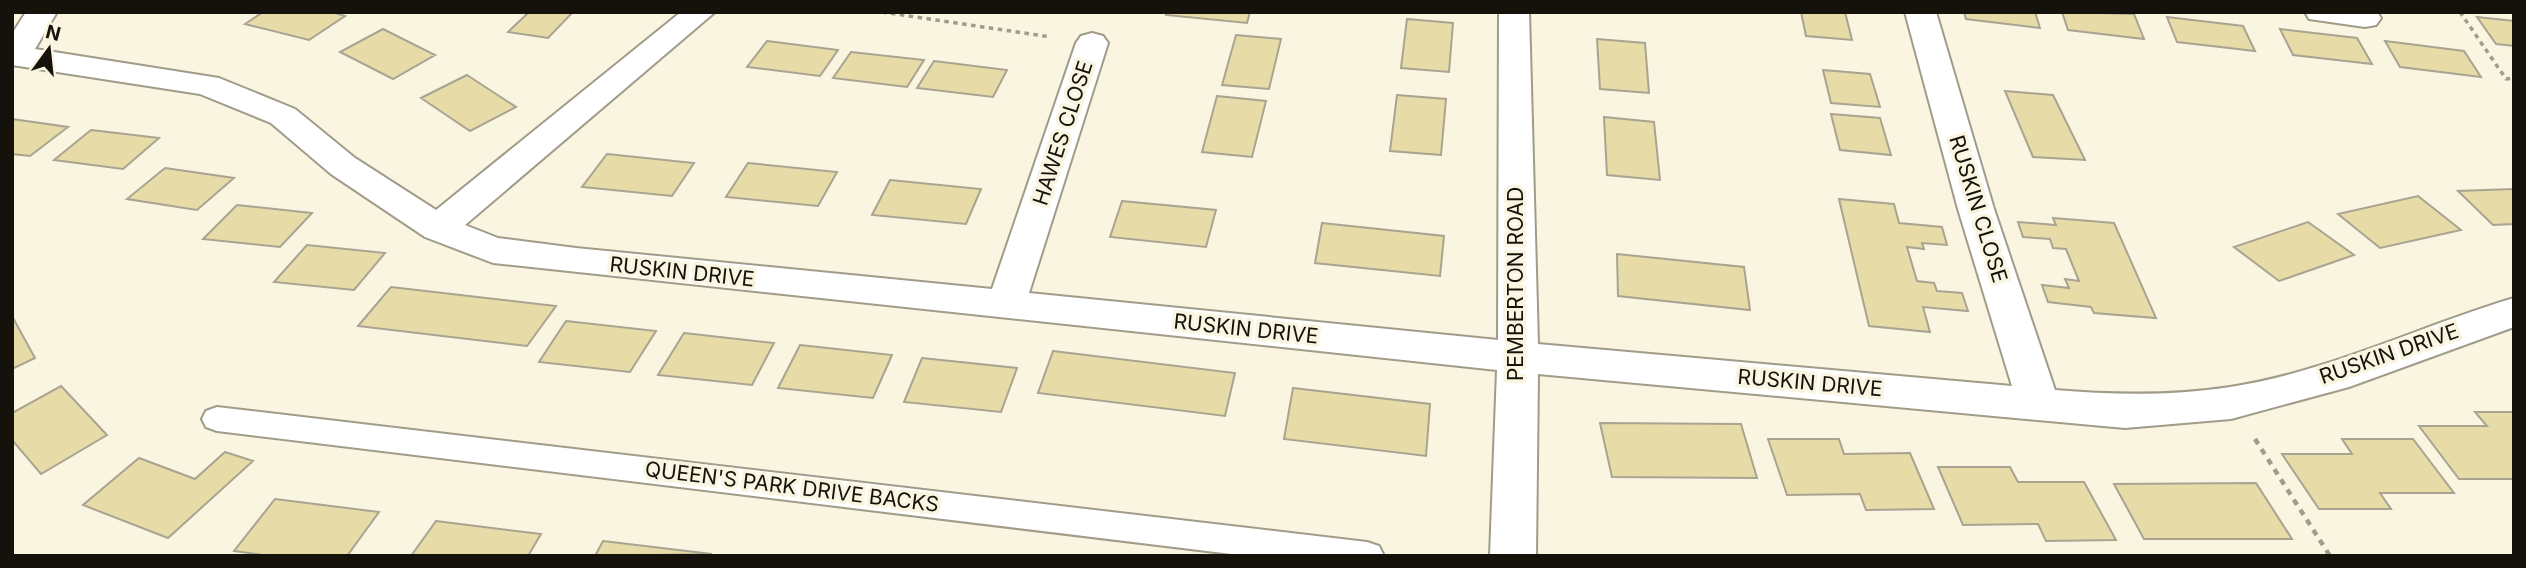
<svg xmlns="http://www.w3.org/2000/svg" width="2526" height="568" font-family="Inter,sans-serif">
<style>
.building{fill:#e7dca8;stroke:#a8a491;stroke-width:2}
.lines{fill:none;stroke-linecap:round;stroke-linejoin:round}
.lane-casing{stroke:#a09c89;stroke-width:4}
.street-casing{stroke:#a09c89;stroke-width:4}
.path-far1{stroke:#9f9c8d;stroke-width:3.5;stroke-dasharray:4.5 4.5;stroke-linecap:butt}
.path{stroke:#9f9c8d;stroke-width:4.5;stroke-dasharray:6 6;stroke-linecap:butt}
.lane{fill:#fff;fill-rule:evenodd}
.street{fill:#fff;fill-rule:evenodd}
.labels{text-anchor:middle;stroke-width:7;stroke-linejoin:round;paint-order:stroke}
.street-label{font-size:21px;fill:#14120b;stroke:#f9f5e1}
</style>
<rect width="100%" height="100%" fill="#f9f5e1"/>
<path class="building" d="M 263,12 L 332,12 L 345,16 L 309,40 L 245,24 Z
M 529,12 L 573,12 L 548,38 L 508,32 Z
M 1167,12 L 1250,12 L 1247,23 L 1166,15 Z
M 1801,12 L 1845,12 L 1852,40 L 1806,36 Z
M 1964,12 L 2035,12 L 2040,28 L 1966,19 Z
M 2062,12 L 2134,14 L 2144,39 L 2068,30 Z
M 2167,17 L 2243,26 L 2255,51 L 2177,42 Z
M 2477,17 L 2514,21 L 2514,46 L 2496,44 Z
M 1407,19 L 1453,23 L 1449,72 L 1401,68 Z
M 383,29 L 435,55 L 393,79 L 340,52 Z
M 2280,29 L 2357,38 L 2372,64 L 2293,55 Z
M 1236,35 L 1281,39 L 1269,89 L 1222,85 Z
M 1597,39 L 1645,43 L 1649,93 L 1600,89 Z
M 767,41 L 838,50 L 820,76 L 747,67 Z
M 2385,41 L 2464,51 L 2481,77 L 2400,67 Z
M 851,52 L 924,60 L 907,87 L 833,78 Z
M 934,61 L 1007,70 L 993,97 L 917,88 Z
M 1823,70 L 1870,74 L 1880,107 L 1831,103 Z
M 467,75 L 516,107 L 470,131 L 421,98 Z
M 2005,91 L 2053,95 L 2085,160 L 2033,157 Z
M 1397,95 L 1446,99 L 1441,155 L 1390,151 Z
M 1217,96 L 1266,101 L 1252,157 L 1202,152 Z
M 1831,114 L 1880,118 L 1891,155 L 1840,150 Z
M 1604,117 L 1654,122 L 1660,180 L 1607,175 Z
M 12,119 L 68,127 L 30,156 L 12,154 Z
M 91,130 L 159,138 L 123,169 L 54,160 Z
M 607,154 L 694,163 L 672,196 L 582,187 Z
M 748,163 L 837,172 L 818,206 L 726,197 Z
M 165,168 L 234,178 L 197,210 L 127,199 Z
M 890,180 L 981,189 L 966,224 L 872,215 Z
M 2514,189 L 2514,224 L 2493,225 L 2458,191 Z
M 2418,196 L 2461,230 L 2380,248 L 2338,214 Z
M 1839,199 L 1894,204 L 1899,223 L 1942,227 L 1947,245 L 1922,243 L 1924,249 L 1907,247 L 1917,281 L 1934,283 L 1937,291 L 1962,293 L 1968,311 L 1923,307 L 1930,332 L 1869,326 Z
M 1122,201 L 1216,210 L 1206,247 L 1110,237 Z
M 237,205 L 312,213 L 280,247 L 203,239 Z
M 2053,218 L 2114,223 L 2156,318 L 2094,313 L 2091,307 L 2048,302 L 2042,285 L 2069,288 L 2065,279 L 2079,281 L 2066,249 L 2053,248 L 2050,239 L 2023,237 L 2018,222 L 2056,225 Z
M 2308,222 L 2354,255 L 2279,281 L 2234,247 Z
M 1322,223 L 1444,236 L 1440,276 L 1315,263 Z
M 307,245 L 385,253 L 354,290 L 274,282 Z
M 1617,254 L 1744,267 L 1750,310 L 1618,296 Z
M 391,287 L 556,306 L 527,346 L 358,326 Z
M 12,316 L 35,358 L 12,369 Z
M 566,321 L 656,331 L 630,372 L 539,362 Z
M 684,333 L 774,343 L 752,385 L 658,375 Z
M 800,345 L 892,355 L 873,398 L 778,388 Z
M 1053,351 L 1235,373 L 1225,416 L 1038,393 Z
M 922,358 L 1017,368 L 1001,412 L 904,402 Z
M 61,386 L 107,435 L 41,474 L 12,440 L 12,413 Z
M 1293,388 L 1430,404 L 1426,456 L 1284,439 Z
M 2475,412 L 2514,412 L 2514,479 L 2459,479 L 2419,426 L 2487,426 Z
M 1600,423 L 1741,424 L 1757,478 L 1612,477 Z
M 1768,439 L 1839,439 L 1844,454 L 1910,453 L 1934,509 L 1866,510 L 1860,494 L 1787,495 Z
M 2342,439 L 2413,439 L 2454,493 L 2380,493 L 2391,509 L 2319,509 L 2282,454 L 2352,454 Z
M 225,452 L 253,461 L 168,538 L 83,505 L 139,458 L 195,479 Z
M 1938,467 L 2010,467 L 2018,482 L 2084,482 L 2116,540 L 2046,541 L 2038,524 L 1963,525 Z
M 2256,483 L 2292,539 L 2144,539 L 2114,484 Z
M 275,499 L 379,512 L 347,556 L 271,556 L 234,551 Z
M 436,521 L 541,534 L 528,556 L 411,556 Z
M 603,541 L 712,554 L 595,556 Z"/>
<g class="lines">
<defs>
<path id="lane" d="M 217,407 L 1367,542 L 1379,546 L 1384,556 L 1248,556 L 217,431 L 206,427 L 202,419 L 206,411 Z"/>
<path id="street" d="M 26,12 L 57,12 L 35,49 L 219,78 L 295,109 L 355,158 L 436,210 L 681,12 L 715,12 L 465,225 L 498,238 L 576,248 L 992,289 L 1076,43 L 1081,36 L 1092,33 L 1103,36 L 1108,43 L 1029,293 L 1498,340 L 1499,12 L 1529,12 L 1538,344 L 2012,386 L 1958,209 L 1905,12 L 1936,12 L 1994,209 L 2055,390 C 2114,395 2171,396 2230,387 C 2328,372 2420,326 2514,298 L 2514,327 L 2349,387 L 2231,419 L 2125,428 L 1538,374 L 1536,556 L 1490,556 L 1497,370 L 493,263 L 425,237 L 331,174 L 271,123 L 200,94 L 12,65 L 12,34 Z
M 2305,12 L 2377,12 L 2381,18 L 2376,25 L 2365,27 L 2309,19 Z"/>
</defs>
<use href="#lane" class="lane-casing"/>
<use href="#street" class="street-casing"/>
<path class="path-far1" d="M 882,12 L 1051,37
M 2460,12 L 2506,79 L 2514,78"/>
<path class="path" d="M 2255,439 L 2330,556"/>
<use href="#lane" class="lane"/>
<use href="#street" class="street"/>
</g>
<g class="labels">
<g class="street-label">
<text transform="translate(1063 133) rotate(-72)" y="7">HAWES CLOSE</text>
<text transform="translate(1978 209) rotate(73)" y="7">RUSKIN CLOSE</text>
<text transform="translate(682 272) rotate(6)" y="7">RUSKIN DRIVE</text>
<text transform="translate(1516 284) rotate(-90)" y="7">PEMBERTON ROAD</text>
<text transform="translate(1246 329) rotate(6)" y="7">RUSKIN DRIVE</text>
<text transform="translate(2389 354) rotate(-19)" y="7">RUSKIN DRIVE</text>
<text transform="translate(1810 383) rotate(5)" y="7">RUSKIN DRIVE</text>
<text transform="translate(792 487) rotate(7)" y="7">QUEEN'S PARK DRIVE BACKS</text>
</g>
</g>
<rect width="2526" height="568" fill="none" stroke="#14120b" stroke-width="28"/>
<g transform="translate(49 49) rotate(15)" stroke="#f9f5e1" stroke-width="5" paint-order="stroke">
<path d="M0-5L12 26L0 18L-12 26Z" fill="#14120b"/>
<text y="-10" font-size="19" font-weight="bold" text-anchor="middle" fill="#14120b">N</text>
</g>
</svg>
